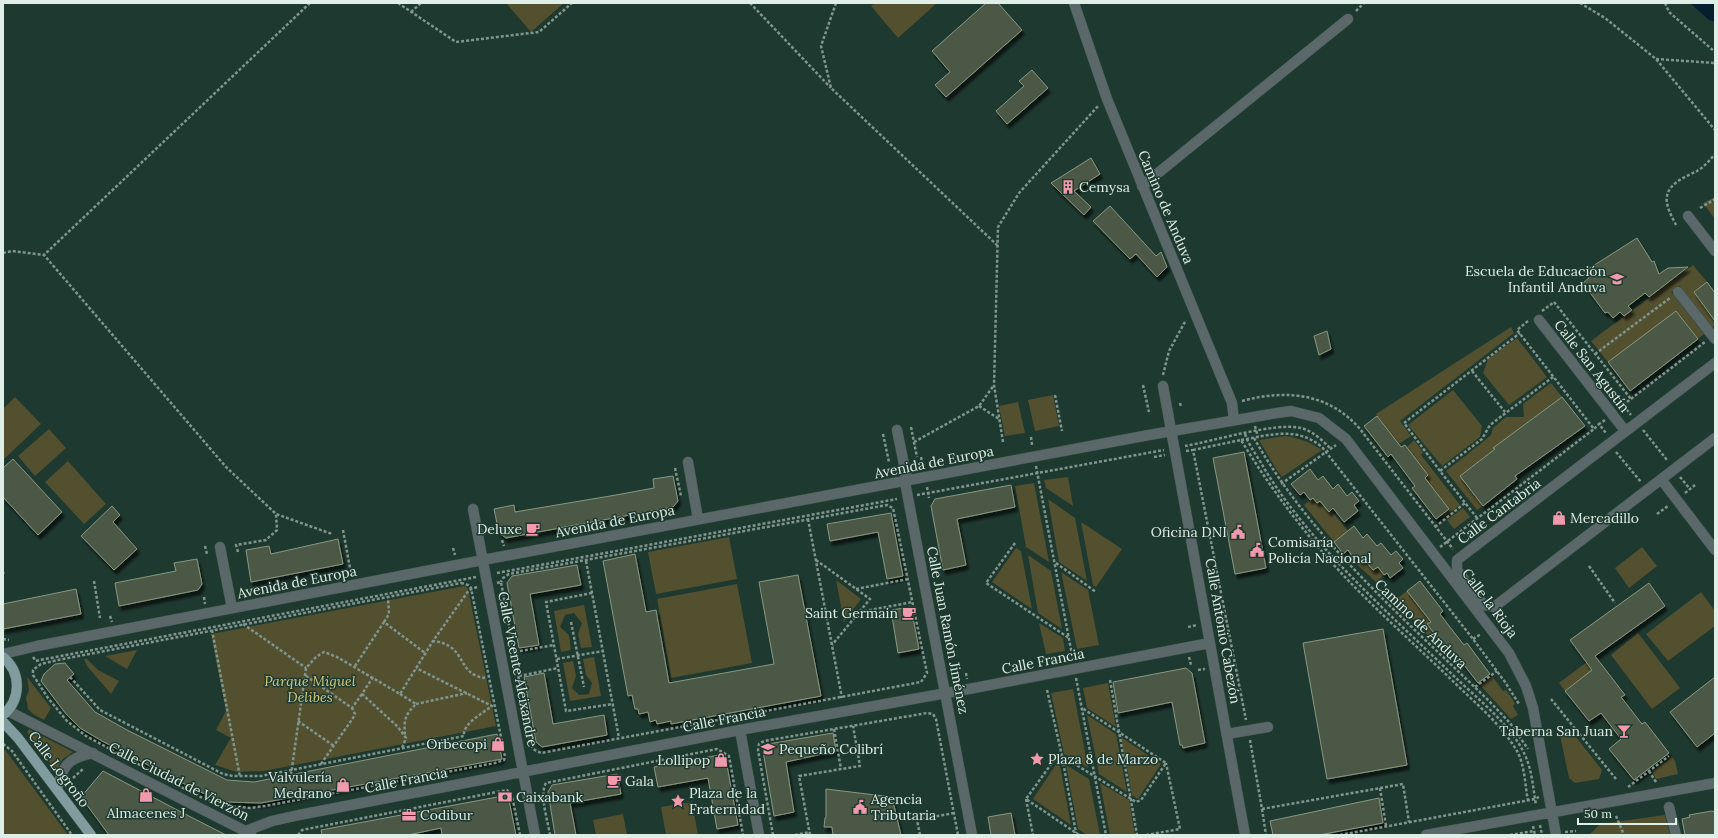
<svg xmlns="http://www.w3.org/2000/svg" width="1718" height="838" font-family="Lora,serif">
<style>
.green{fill:#53502f}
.water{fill:#051f2c}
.building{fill:#4b5944;stroke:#899882;filter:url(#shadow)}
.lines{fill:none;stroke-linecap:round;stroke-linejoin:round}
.minor-casing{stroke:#3d564c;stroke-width:11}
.major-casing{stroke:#3d564c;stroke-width:11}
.path{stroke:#80958d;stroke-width:2.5;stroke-dasharray:3 2;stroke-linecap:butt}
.minor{stroke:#5a6869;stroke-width:10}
.major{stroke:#809c9e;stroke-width:10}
.labels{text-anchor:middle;stroke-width:3;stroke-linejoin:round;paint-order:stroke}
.poi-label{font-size:14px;fill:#dfeee7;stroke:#1e392f;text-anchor:start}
.street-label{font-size:14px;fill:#dfeee7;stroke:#1e392f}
.park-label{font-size:14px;font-style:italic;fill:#d2ca7f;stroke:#1e392f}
</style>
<defs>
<filter id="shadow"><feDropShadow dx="2.5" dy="4.5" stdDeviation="1" flood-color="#0009"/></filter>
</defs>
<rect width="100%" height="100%" fill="#1e392f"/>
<path class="green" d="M 506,3 L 564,3 L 531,32 Z
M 875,3 L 937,3 L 898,38 L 871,6 Z
M 1715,197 L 1715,219 L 1703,203 Z
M 1693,265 L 1707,282 L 1694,292 L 1715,321 L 1715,325 L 1712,327 L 1680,286 L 1671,292 L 1704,334 L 1698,339 L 1676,311 L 1608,362 L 1591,341 Z
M 1511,327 L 1514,333 L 1400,421 L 1411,436 L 1399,444 L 1376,414 Z
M 1517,338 L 1547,377 L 1509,405 L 1483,373 L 1488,359 Z
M 1551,383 L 1562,397 L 1494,448 L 1495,449 L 1460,476 L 1483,506 L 1477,510 L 1446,471 L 1483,442 L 1491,435 L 1493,428 L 1506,417 L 1524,417 L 1523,404 Z
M 1453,390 L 1482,426 L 1480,437 L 1442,466 L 1408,425 Z
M 1053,395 L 1059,426 L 1035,431 L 1028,400 Z
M 15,397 L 41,424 L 3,460 L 3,409 Z
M 1018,402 L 1025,433 L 1005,436 L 999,406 Z
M 49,429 L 66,448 L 35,476 L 18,456 Z
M 1285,436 C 1299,438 1310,442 1322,450 L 1282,477 L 1276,469 L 1259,440 Z
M 1414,440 L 1423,452 L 1421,455 L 1460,505 L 1444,517 L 1442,515 L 1449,509 L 1425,478 L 1428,475 L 1407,447 Z
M 68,461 L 106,504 L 84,524 L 45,482 Z
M 1068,477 L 1073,506 L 1046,488 L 1044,480 Z
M 1034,483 L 1049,562 L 1026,547 L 1015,486 Z
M 1313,498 L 1317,503 L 1320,501 L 1329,512 L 1331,510 L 1348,531 L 1334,542 L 1304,505 Z
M 1048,499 L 1075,518 L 1087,581 L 1059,562 Z
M 1463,508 L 1470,517 L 1454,529 L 1447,520 Z
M 1081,522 L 1122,549 L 1096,587 L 1093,585 Z
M 729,537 L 737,579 L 656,594 L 648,552 Z
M 1642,547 L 1657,566 L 1629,588 L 1615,568 Z
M 1016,548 L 1021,551 L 1032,609 L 992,582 Z
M 1028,555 L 1051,571 L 1062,629 L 1038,613 Z
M 1357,556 L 1361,561 L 1364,559 L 1373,570 L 1378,567 L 1384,575 L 1376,582 L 1352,560 Z
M 1061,572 L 1088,590 L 1099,645 L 1077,649 Z
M 836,580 L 861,599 L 844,622 Z
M 737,584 L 752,663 L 671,678 L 657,599 Z
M 464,586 L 467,587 L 469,594 L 496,726 L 264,771 L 237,772 L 215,765 L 231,738 L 216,730 L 226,711 L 211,634 Z
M 1407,591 L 1431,622 L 1427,624 L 1451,655 L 1448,657 L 1395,600 Z
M 1701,592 L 1715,611 L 1715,626 L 1668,661 L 1646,634 Z
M 584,605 L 592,647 L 581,648 L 578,634 L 582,623 L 574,613 L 565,615 L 560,627 L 569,635 L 571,650 L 561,652 L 554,611 Z
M 1039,623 L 1063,638 L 1065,651 L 1046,654 Z
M 1638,633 L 1680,688 L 1652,709 L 1611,655 Z
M 137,650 L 127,669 L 105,656 Z
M 1595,656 L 1600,664 L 1565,691 L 1559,683 Z
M 594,657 L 601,696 L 570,701 L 563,663 L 573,661 L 576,676 L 572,688 L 579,695 L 589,694 L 592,683 L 586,675 L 583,659 Z
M 84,659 L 87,659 L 98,670 L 119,681 L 111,694 L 87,666 Z
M 1492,676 L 1503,691 L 1506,690 L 1515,703 L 1513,706 L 1518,715 L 1511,719 L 1480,685 Z
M 27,677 L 51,708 L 44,720 L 33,714 L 28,709 L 26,698 L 29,690 Z
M 1108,683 L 1116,727 L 1087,708 L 1083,688 Z
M 1073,689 L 1088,768 L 1064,754 L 1051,693 Z
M 1087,715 L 1116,734 L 1127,792 L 1099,774 Z
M 29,729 L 73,752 L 63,759 L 56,771 L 27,732 Z
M 1565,729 L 1572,732 L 1602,770 L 1599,779 L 1575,783 L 1569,778 L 1560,735 Z
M 1121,737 L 1161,764 L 1138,799 L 1132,795 Z
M 3,749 L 6,751 L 68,835 L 3,835 Z
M 1672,757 L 1675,761 L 1678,774 L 1656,779 L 1652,771 Z
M 1059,760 L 1071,825 L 1033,799 Z
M 1066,765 L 1089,779 L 1100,835 L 1087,835 L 1078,829 Z
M 1100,783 L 1129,800 L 1135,835 L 1110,835 Z
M 692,802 L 698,835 L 666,835 L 661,807 Z
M 623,814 L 627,835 L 596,835 L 593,820 Z
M 1665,815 L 1670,835 L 1589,835 L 1600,824 Z"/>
<path class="water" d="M 1690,3 L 1715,3 L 1715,22 L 1709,20 Z"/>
<path class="building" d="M 986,3 L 998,3 L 1022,30 L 946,97 L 935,85 L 950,72 L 932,51 Z
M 1032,70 L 1048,88 L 1007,124 L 996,111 L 1024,86 L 1019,81 Z
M 1091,158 L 1100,174 L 1074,191 L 1091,207 L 1084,215 L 1051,183 Z
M 1110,206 L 1156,256 L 1161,252 L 1167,267 L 1157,277 L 1136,254 L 1130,259 L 1093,221 Z
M 1637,238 L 1652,262 L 1654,261 L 1659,274 L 1668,268 L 1688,267 L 1649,297 L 1645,293 L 1628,306 L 1632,310 L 1624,316 L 1620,312 L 1613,318 L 1608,312 L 1605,313 L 1583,283 L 1589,278 L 1585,271 Z
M 1707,282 L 1715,293 L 1715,321 L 1694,292 Z
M 1676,311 L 1698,339 L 1630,391 L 1608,362 Z
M 1327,331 L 1331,349 L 1319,355 L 1314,336 Z
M 1562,397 L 1585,426 L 1515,476 L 1517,479 L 1483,506 L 1460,476 L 1495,449 L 1493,448 Z
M 1377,416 L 1401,447 L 1405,445 L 1428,475 L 1425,478 L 1449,509 L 1436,519 L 1412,488 L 1415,486 L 1391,454 L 1388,457 L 1364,426 Z
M 1244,452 L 1266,568 L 1235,574 L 1213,458 Z
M 13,459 L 62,512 L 38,535 L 3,497 L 3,468 Z
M 1310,469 L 1318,480 L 1323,476 L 1333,489 L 1338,484 L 1347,496 L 1352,492 L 1359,501 L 1354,505 L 1358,511 L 1344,522 L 1333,508 L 1329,512 L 1320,501 L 1317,503 L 1313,498 L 1310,500 L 1304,492 L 1300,495 L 1291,484 Z
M 673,476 L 678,501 L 673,507 L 506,538 L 499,533 L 494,509 L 514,505 L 515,512 L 616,495 L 654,488 L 653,479 Z
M 1011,485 L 1015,507 L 957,519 L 966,565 L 943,570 L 931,506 L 935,499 Z
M 112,506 L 120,515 L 113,522 L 137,549 L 114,570 L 81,536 Z
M 891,513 L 903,576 L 887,579 L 878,532 L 830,541 L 827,524 Z
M 1354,526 L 1363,538 L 1367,534 L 1377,546 L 1381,543 L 1391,555 L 1396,551 L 1403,559 L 1399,563 L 1403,568 L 1390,578 L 1387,573 L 1384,575 L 1378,567 L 1373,570 L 1364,559 L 1361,562 L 1357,556 L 1354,559 L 1348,550 L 1343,554 L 1334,542 Z
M 338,539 L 343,564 L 251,582 L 246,550 L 269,546 L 271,554 Z
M 635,554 L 646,612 L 656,610 L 669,683 L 774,664 L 759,582 L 798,575 L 821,696 L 671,724 L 671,721 L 657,724 L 656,720 L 650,722 L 648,712 L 639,714 L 638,709 L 635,709 L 632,695 L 628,696 L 603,561 Z
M 197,559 L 202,584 L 198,590 L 119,606 L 115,583 L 176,571 L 174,563 Z
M 577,565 L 581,585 L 530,594 L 539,645 L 519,648 L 507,583 L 512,576 Z
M 1420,581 L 1443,611 L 1440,614 L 1453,631 L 1464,645 L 1467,643 L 1490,674 L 1478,683 L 1454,652 L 1451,655 L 1427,624 L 1431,622 L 1407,591 Z
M 1649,583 L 1665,606 L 1595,656 L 1625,695 L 1621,697 L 1642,724 L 1645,722 L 1669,753 L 1634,780 L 1609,749 L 1621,739 L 1601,713 L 1589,721 L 1565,691 L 1592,670 L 1570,640 Z
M 76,589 L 81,614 L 3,629 L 3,604 Z
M 911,607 L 919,649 L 898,653 L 891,610 Z
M 1383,629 L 1407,765 L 1327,779 L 1303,643 Z
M 65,663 L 74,674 L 67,680 L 95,712 L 127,730 L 227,780 L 254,782 L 497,734 L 502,759 L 261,803 L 225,802 L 198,791 L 102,741 L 80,728 L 66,714 L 41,681 L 44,674 L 55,664 Z
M 1186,668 L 1192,673 L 1205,743 L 1183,748 L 1182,745 L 1180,745 L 1172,702 L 1118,713 L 1113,682 Z
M 544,673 L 553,724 L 604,715 L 607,735 L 542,747 L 536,742 L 524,677 Z
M 1715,677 L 1715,733 L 1697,747 L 1670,712 Z
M 833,733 L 836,751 L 786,762 L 794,812 L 774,816 L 763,751 L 768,744 Z
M 719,755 L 726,760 L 738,825 L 717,829 L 708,778 L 658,787 L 654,767 Z
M 103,771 L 183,813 L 226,835 L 109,835 L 81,797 Z
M 617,774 L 621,794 L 570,803 L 576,835 L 555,835 L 548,792 L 552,785 Z
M 826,789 L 892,797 L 901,835 L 833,835 L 832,827 L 824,827 L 825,818 L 826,817 Z
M 508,795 L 516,835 L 442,835 L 441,828 L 408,835 L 322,835 L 321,830 Z
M 1379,798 L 1383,823 L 1319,835 L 1273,835 L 1270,821 Z
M 1712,811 L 1715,812 L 1715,835 L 1685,835 L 1682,819 L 1690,817 L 1689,815 Z
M 1011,813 L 1015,835 L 991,835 L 988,817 Z"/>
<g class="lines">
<defs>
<path id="minor" d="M 1074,3 L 1107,99 L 1232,403 L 1234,420
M 1142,186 L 1348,19
M 1688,216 L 1715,251
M 1678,292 L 1715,339
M 1539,320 L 1623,428
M 1715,363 L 1457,560 L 1457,570 L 1484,605 L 1494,607 L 1715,438
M 1163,386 L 1245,835
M 897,430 L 906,474 L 905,482 L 972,835
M 688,462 L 698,519
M 1664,483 L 1715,550
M 473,509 L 535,835
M 220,547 L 232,608
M 3,654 L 37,646 L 483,560 L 1149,435 L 1277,413 L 1291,411 L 1319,418 L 1346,439 L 1509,653 L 1526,686 L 1533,708 L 1556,835
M 8,711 L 251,834
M 740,730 L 759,835
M 1227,734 L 1268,727
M 57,789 C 63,765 68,758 93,753
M 1669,807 L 1676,835
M 246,831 L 272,821 L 299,815 L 740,730 L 969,689 L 1210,643
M 1426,835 L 1715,783"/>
<path id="major" d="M 3,657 C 22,673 21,700 3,715
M 3,722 L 18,738 L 91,835"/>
</defs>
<use href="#minor" class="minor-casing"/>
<use href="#major" class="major-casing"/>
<path class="path" d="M 310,3 L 44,255 L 226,467 L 276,514 L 332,534
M 398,3 L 456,42 L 539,32 L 572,3
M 750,3 L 831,88
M 836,3 L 821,46 L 831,88 L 997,245
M 1580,3 L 1605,18 L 1656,59 L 1715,130
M 1665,3 L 1669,12 L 1715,52
M 1356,11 L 1364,3
M 411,12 L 421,3
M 1656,59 L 1715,63
M 1700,208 L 1715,199
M 1676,225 C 1672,217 1665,205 1667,196 C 1669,183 1687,176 1697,171 C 1704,167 1710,160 1715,154
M 3,253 L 12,251 L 44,255
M 1542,311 L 1554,302 L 1631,399
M 1528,321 L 1517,330 L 1594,429 L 1599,424
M 1595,354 L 1670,298
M 1472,371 L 1505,412
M 1163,375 L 1169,351 L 1186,320
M 1143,385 L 1149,412
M 1055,395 L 1062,431
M 1242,401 C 1286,389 1329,393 1360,429 L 1453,549
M 1180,403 L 1181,407
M 1623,405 L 1705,342
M 979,406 L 999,419
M 1620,408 L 1623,405 L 1631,415
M 1605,420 L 1599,424 L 1606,433
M 1255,426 L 1258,437
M 911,427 L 917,457
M 1643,430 L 1667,460
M 883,434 L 889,462
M 1245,434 C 1249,446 1258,457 1264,468 C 1311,546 1391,615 1456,678 C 1479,700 1512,726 1525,755 C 1532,770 1533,788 1536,805
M 1031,437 L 1032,445
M 1254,438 C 1312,541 1405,619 1489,701 L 1510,723 L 1528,749
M 1241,440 C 1270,435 1297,426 1322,447 L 1473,639 L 1505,682 L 1519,704
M 914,442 L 979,406 L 994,385
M 1003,442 L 994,385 L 998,227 L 1019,193 L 1099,105
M 1185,446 C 1214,441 1275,422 1301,428 C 1313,431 1323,441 1331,449
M 1193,450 L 1241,440 C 1271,489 1304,533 1343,575 C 1380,614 1422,651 1460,688 C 1480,707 1503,727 1517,751 C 1525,765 1525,786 1528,801
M 1186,451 L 1193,450 L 1246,720
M 1616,452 L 1641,482
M 921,457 L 923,466
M 1154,457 L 1165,455
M 1036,466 L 1073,660
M 675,468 L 681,496
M 1440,471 L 1404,423 L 1520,333
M 1680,477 L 1690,489
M 1281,484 L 1336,445
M 927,487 L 929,498
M 1685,493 L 1695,485
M 917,495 L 1164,450
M 1657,514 L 1668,506
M 1477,518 L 1440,471 L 1482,439 L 1490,425 L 1553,377
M 808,519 L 842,698
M 1435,527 L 1465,503
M 343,530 L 350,568
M 502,540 L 504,546
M 1015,543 L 986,583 L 1069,638
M 205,546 L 207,554
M 1440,547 L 1594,429
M 453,548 L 455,555
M 238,552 L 236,545 L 266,540 L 277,530 L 276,514
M 816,560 L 870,599 L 832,645
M 586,561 L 619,738
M 1056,563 L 1096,592
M 1589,566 L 1615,603
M 3,573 L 4,572
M 497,573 L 897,499
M 94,581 L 100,618
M 461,583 L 468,585 L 471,588 L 505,757 L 504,760 L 495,763 L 265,806 L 250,808 L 228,806 L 213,802 L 196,795 L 86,736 L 67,721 L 48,698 L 33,675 L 33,670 L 41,664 L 58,660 Z
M 497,583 L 501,582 L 531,745 L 533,749 L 541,753 L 921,682 L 927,673 L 893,508 L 887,505 L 509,574 L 503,578 L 501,582
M 254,587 L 255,593
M 477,587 L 469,590 L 433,641 C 469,645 455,676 487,678
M 856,589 L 908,579
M 592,593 L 546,602 L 566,711 L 613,704
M 204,597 L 205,604
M 859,612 L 913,602
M 110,616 L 112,622
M 1217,621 L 1227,619
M 384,622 L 389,614 L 388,598
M 571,622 L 584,687
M 243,624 L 306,668
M 1188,627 L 1197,625
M 212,630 L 240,777
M 3,639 L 9,640
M 1473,639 L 1481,634
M 515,652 L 554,645
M 33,657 L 36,661 L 40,660 L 476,577
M 1189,657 L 1191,665
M 557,659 L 603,651
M 355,666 L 384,622 L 425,653
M 1224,666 L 1235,664
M 951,669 L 958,668
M 1198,670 L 1205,669
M 966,673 L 967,679
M 306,676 L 352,708 L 362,694
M 519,676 L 558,668
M 70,677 L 100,710 L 223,774 L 233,776 L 261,776 L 464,736 C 462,724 483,713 492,706 L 416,668
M 373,677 L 362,694 L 398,727 L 406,738 L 402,748
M 1076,678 L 1106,835
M 1110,680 L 1137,835
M 1475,687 L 1497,671
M 1047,690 L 1062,756 L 1076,833
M 400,694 L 416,704 C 404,716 404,720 405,737
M 1551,699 L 1616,779
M 416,704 L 467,693
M 298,721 L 334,746
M 834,729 L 841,769
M 1250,740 L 1262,809 L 1403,784 L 1409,822
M 3,744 L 12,751 L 72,835
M 321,764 L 353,718 L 355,714 L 352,708
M 1649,771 L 1656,782
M 291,775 L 306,668 L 316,657 L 324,652 L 337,657 L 400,694 L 433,641
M 73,778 L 83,769
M 1628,787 L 1669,756
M 1380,788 L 1386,826
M 1026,799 L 1033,835
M 1262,809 L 1266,835
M 1616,816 L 1624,835
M 1540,825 L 1542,835
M 1533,826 L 1535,835
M 1565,832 L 1576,831
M 298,835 L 302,830 L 507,790 L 512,796 L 520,835
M 550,835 C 548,822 539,794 546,783 L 717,749 L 729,756 L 743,835
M 773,835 L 758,750 L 759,744 L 764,741 L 927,713 L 933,714 L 936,719 L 958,835
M 795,835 L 810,832
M 810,835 L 799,776 L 860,766 L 853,726
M 920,835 L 917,820 L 954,813
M 1079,835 L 1026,799 L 1057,756 L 1062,756 L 1136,802 L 1141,800 L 1166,763 L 1082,708
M 1146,835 L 1180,829 L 1166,763
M 1340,835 L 1535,799 L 1539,797
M 1510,835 L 1534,831"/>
<use href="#minor" class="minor"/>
<use href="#major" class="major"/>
</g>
<defs>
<symbol id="building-bare" viewBox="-9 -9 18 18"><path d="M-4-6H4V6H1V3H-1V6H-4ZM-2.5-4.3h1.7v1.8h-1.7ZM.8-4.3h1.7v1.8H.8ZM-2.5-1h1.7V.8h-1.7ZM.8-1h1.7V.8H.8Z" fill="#f29aad" stroke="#1e392f" stroke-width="2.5" paint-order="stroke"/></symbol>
<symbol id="school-bare" viewBox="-9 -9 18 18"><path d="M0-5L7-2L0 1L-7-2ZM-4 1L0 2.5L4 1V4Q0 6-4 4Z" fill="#f29aad" stroke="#1e392f" stroke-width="2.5" paint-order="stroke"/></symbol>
<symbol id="shop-bare" viewBox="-9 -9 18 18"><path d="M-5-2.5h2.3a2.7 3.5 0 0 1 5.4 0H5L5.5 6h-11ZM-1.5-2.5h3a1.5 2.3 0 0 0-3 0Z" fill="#f29aad" stroke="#1e392f" stroke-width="2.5" paint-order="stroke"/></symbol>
<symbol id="cafe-bare" viewBox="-9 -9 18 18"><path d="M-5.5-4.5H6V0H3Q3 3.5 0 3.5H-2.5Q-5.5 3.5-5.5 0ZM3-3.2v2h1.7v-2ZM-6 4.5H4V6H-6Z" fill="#f29aad" stroke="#1e392f" stroke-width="2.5" paint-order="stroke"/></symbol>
<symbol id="civic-bare" viewBox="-9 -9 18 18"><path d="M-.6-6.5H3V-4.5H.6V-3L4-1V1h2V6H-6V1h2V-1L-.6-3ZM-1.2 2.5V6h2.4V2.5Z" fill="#f29aad" stroke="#1e392f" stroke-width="2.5" paint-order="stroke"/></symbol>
<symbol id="bar-bare" viewBox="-9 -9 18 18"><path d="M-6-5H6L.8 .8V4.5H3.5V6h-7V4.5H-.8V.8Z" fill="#f29aad" stroke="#1e392f" stroke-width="2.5" paint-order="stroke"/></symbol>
<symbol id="sight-bare" viewBox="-9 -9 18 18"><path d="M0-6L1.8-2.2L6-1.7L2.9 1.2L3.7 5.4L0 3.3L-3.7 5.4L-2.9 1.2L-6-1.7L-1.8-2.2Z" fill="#f29aad" stroke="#1e392f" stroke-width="2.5" paint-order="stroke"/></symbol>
<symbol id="bank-bare" viewBox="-9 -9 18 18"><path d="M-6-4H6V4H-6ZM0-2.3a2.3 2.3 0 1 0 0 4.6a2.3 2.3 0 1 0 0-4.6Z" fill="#f29aad" stroke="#1e392f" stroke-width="2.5" paint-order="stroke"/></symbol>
<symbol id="office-bare" viewBox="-9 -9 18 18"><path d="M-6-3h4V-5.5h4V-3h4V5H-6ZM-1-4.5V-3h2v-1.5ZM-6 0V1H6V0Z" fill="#f29aad" stroke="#1e392f" stroke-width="2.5" paint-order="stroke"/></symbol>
</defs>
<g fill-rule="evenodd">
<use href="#building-bare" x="1058" y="177" width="20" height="20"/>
<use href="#school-bare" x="1607" y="269" width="20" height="20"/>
<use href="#shop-bare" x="1549" y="508" width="20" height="20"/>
<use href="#cafe-bare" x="523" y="519" width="20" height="20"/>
<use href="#civic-bare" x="1228" y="522" width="20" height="20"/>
<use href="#civic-bare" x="1247" y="540" width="20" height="20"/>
<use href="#cafe-bare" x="899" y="603" width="20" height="20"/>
<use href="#bar-bare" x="1614" y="721" width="20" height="20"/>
<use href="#shop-bare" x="488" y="734" width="20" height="20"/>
<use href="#school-bare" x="758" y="739" width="20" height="20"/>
<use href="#sight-bare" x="1027" y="749" width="20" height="20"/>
<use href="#shop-bare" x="711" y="750" width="20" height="20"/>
<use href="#cafe-bare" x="604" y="771" width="20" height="20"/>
<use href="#shop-bare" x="333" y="775" width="20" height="20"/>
<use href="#shop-bare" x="136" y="785" width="20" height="20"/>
<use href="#bank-bare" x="495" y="787" width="20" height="20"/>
<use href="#sight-bare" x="668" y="791" width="20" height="20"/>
<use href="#civic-bare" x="850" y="797" width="20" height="20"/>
<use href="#office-bare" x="399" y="805" width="20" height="20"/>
</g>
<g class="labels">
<g class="poi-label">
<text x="1079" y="192">Cemysa</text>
<text x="1606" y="276" text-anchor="end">Escuela de Educación<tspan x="1606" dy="16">Infantil Anduva</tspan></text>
<text x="1570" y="523">Mercadillo</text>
<text x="522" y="534" text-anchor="end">Deluxe</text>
<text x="1227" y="537" text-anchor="end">Oficina DNI</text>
<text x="1268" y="547">Comisaría<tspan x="1268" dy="16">Policía Nacional</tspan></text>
<text x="898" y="618" text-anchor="end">Saint Germain</text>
<text x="1613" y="736" text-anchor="end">Taberna San Juan</text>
<text x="487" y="749" text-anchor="end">Orbecopi</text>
<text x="779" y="754">Pequeño Colibrí</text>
<text x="1048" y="764">Plaza 8 de Marzo</text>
<text x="710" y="765" text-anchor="end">Lollipop</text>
<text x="332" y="782" text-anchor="end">Valvulería<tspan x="332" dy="16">Medrano</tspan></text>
<text x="625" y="786">Gala</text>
<text x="689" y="798">Plaza de la<tspan x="689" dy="16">Fraternidad</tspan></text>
<text x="516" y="802">Caixabank</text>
<text x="871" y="804">Agencia<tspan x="871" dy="16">Tributaria</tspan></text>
<text x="146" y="818" text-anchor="middle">Almacenes J</text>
<text x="420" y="820">Codibur</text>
</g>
<g class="street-label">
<text transform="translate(1166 207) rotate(67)" y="5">Camino de Anduva</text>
<text transform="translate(1592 366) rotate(52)" y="5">Calle San Agustín</text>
<text transform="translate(934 462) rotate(-11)" y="5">Avenida de Europa</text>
<text transform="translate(1499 511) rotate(-37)" y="5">Calle Cantabria</text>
<text transform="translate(615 521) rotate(-11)" y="5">Avenida de Europa</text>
<text transform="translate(297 582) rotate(-11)" y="5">Avenida de Europa</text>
<text transform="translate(1490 603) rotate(53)" y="5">Calle la Rioja</text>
<text transform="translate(1421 624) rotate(44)" y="5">Camino de Anduva</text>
<text transform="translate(948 630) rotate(79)" y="5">Calle Juan Ramón Jiménez</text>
<text transform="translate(1223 631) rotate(80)" y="5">Calle Antonio Cabezón</text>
<text transform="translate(1043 661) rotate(-11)" y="5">Calle Francia</text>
<text transform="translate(518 669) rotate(79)" y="5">Calle Vicente Aleixandre</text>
<text transform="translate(724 719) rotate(-11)" y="5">Calle Francia</text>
<text transform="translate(59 769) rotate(53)" y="5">Calle Logroño</text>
<text transform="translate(406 780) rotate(-11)" y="5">Calle Francia</text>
<text transform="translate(179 781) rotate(27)" y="5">Calle Ciudad de Vierzón</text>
</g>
<g class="park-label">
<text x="310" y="686">Parque Miguel<tspan x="310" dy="16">Delibes</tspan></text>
</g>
</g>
<rect width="1718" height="838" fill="none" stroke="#dfeee7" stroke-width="8"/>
<path d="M1578 818v6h98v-6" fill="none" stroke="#dfeee7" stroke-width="2"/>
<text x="1584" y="818" font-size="12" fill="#dfeee7" stroke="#1e392f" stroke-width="3" paint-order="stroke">50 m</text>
</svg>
